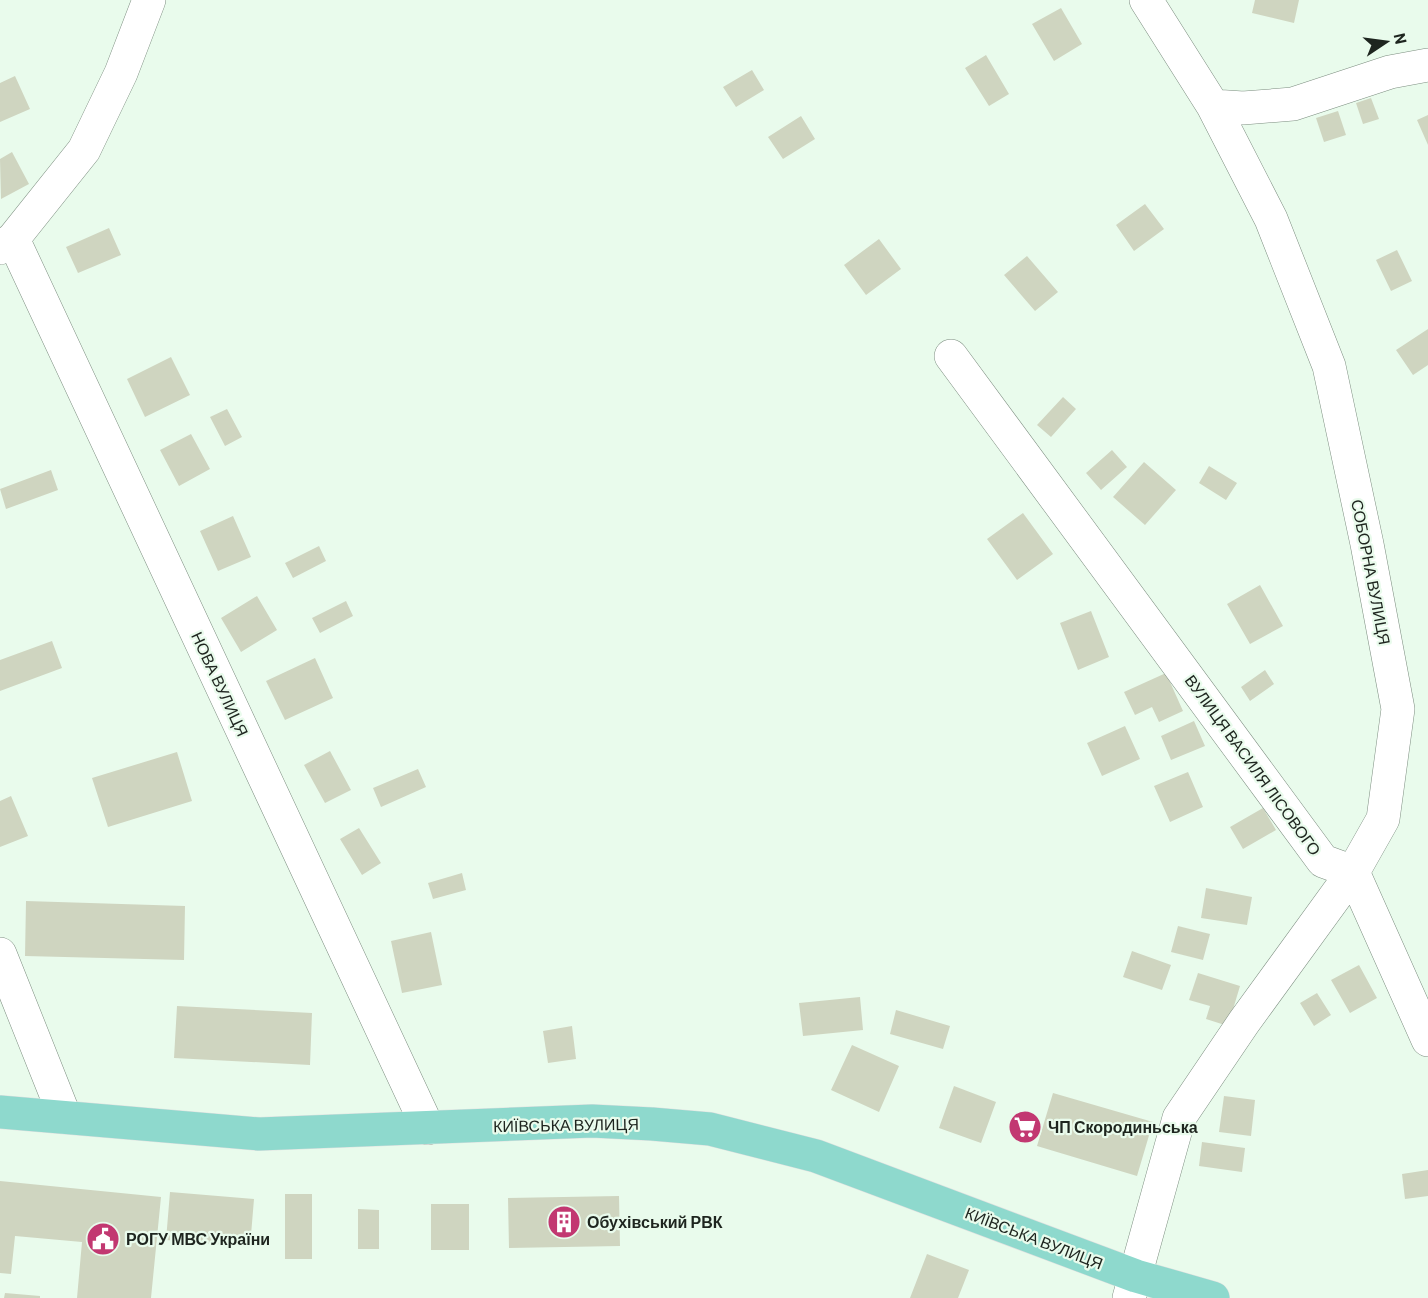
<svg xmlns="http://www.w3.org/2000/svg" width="1428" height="1298" font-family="Barlow,sans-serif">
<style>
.building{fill:#cfd5c0}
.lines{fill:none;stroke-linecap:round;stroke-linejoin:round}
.minor-casing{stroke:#7d8e80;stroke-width:34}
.major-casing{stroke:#e0e0e0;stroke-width:34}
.minor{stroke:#fff;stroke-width:33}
.major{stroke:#8ed9cd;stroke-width:33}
.labels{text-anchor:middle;stroke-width:4.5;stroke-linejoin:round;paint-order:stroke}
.street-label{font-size:16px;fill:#1e251f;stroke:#e9fbec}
.poi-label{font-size:16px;font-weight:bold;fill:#1e251f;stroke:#e9fbec;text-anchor:start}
</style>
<rect width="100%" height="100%" fill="#e9fbec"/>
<path class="building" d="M 1255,0 L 1299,0 L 1294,23 L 1252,13 Z
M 1061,8 L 1082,44 L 1054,61 L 1032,24 Z
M 986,55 L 1009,94 L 989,106 L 965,68 Z
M 752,70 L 764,90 L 736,107 L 723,87 Z
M 15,76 L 30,109 L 0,122 L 0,83 Z
M 1371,98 L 1379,119 L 1363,124 L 1356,103 Z
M 1338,111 L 1346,135 L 1324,142 L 1316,118 Z
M 1428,115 L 1428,145 L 1417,120 Z
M 801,116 L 815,139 L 783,159 L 768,137 Z
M 12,152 L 29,184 L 1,199 L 0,159 Z
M 1145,204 L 1164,229 L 1134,251 L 1116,225 Z
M 109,228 L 121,255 L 78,273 L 66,247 Z
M 879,239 L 901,269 L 866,295 L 844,265 Z
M 1397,250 L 1412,281 L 1391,291 L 1376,260 Z
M 1027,256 L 1058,292 L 1035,311 L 1004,275 Z
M 1428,329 L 1428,365 L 1413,375 L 1396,350 Z
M 171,357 L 190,395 L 145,417 L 127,379 Z
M 1063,397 L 1076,409 L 1051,437 L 1037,425 Z
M 227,409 L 242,437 L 225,446 L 210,417 Z
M 191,434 L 210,469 L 179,486 L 160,450 Z
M 1112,450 L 1127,467 L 1101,490 L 1086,473 Z
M 1144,462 L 1176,490 L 1145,525 L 1113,497 Z
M 1209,466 L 1237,483 L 1226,500 L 1199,483 Z
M 51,470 L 58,490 L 6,509 L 0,489 Z
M 1023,513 L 1053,554 L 1017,580 L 987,539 Z
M 233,516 L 251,557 L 218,571 L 200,531 Z
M 319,546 L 326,561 L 293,578 L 285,563 Z
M 1260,585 L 1283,626 L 1250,644 L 1227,604 Z
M 257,596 L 277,630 L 241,652 L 221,618 Z
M 346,601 L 353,616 L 320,633 L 312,618 Z
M 1091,611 L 1109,657 L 1078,670 L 1060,623 Z
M 52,641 L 62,668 L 0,691 L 0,660 Z
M 315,658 L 333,698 L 285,720 L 266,681 Z
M 1265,670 L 1274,684 L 1250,701 L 1241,687 Z
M 1166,673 L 1183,711 L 1159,722 L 1152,707 L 1135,715 L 1124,692 Z
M 1194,721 L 1205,746 L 1171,760 L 1161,736 Z
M 1125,726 L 1140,759 L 1102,776 L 1087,743 Z
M 330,751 L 351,790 L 325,803 L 304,765 Z
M 177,752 L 192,801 L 108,827 L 92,778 Z
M 418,769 L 426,787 L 381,807 L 373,788 Z
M 1188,772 L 1203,807 L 1170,822 L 1154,786 Z
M 11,796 L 28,836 L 0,847 L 0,801 Z
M 1263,808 L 1276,830 L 1243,849 L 1230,827 Z
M 359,828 L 381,863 L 362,875 L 340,839 Z
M 462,873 L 466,890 L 433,899 L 428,883 Z
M 1206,888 L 1252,897 L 1247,925 L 1201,918 Z
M 26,901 L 185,906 L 184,960 L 25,956 Z
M 1178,926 L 1210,934 L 1203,960 L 1171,952 Z
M 431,932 L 442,985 L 402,993 L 391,941 Z
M 1132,951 L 1171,965 L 1162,990 L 1123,977 Z
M 1359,965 L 1377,998 L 1350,1013 L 1331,980 Z
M 1198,973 L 1240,986 L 1228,1026 L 1206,1019 L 1210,1006 L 1189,1000 Z
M 1317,993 L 1331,1015 L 1314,1026 L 1300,1003 Z
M 860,997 L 863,1030 L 803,1036 L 799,1003 Z
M 177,1006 L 312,1013 L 310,1065 L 174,1058 Z
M 896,1010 L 950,1026 L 943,1049 L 890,1034 Z
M 572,1026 L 576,1059 L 548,1063 L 543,1031 Z
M 852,1045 L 899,1066 L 879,1112 L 831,1090 Z
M 954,1086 L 996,1102 L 981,1143 L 939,1128 Z
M 1053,1093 L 1153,1122 L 1137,1176 L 1037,1146 Z
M 1224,1096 L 1255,1100 L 1251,1136 L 1219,1132 Z
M 1202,1142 L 1245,1148 L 1242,1172 L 1199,1166 Z
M 1428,1170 L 1428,1196 L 1405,1199 L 1402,1174 Z
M 0,1181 L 161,1197 L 151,1298 L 77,1298 L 82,1242 L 15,1236 L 11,1274 L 0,1273 Z
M 170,1192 L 254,1199 L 250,1247 L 166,1240 Z
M 285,1194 L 312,1194 L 312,1259 L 285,1259 Z
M 619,1196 L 620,1246 L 509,1248 L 508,1198 Z
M 431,1204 L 469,1204 L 469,1250 L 431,1250 Z
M 358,1209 L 379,1210 L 379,1249 L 358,1249 Z
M 927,1254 L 969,1270 L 958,1298 L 910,1298 Z
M 5,1293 L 40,1296 L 40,1298 L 4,1298 Z"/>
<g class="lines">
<defs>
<path id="minor" d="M 1146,0 L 1213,106 L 1243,108 L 1293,104 L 1390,72 L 1428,65
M 1213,106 L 1271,219 L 1329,366 L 1367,544 L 1398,709 L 1383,819 L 1353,872 L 1428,1040
M 13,239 L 428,1128
M 0,248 L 13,239 L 84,150 L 121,73 L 149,0
M 951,356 L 1323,861 L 1353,872 L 1244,1022 L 1179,1118 L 1129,1298
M 0,954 L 65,1117"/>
<path id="major" d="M 0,1112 L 259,1134 L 592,1121 L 652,1124 L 710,1129 L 816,1156 L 1136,1276 L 1213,1298"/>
</defs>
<use href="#minor" class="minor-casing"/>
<use href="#major" class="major-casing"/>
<use href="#minor" class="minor"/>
<use href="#major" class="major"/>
</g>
<defs>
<symbol id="supermarket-disc" viewBox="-11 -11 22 22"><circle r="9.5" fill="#c23871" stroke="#e9fbec"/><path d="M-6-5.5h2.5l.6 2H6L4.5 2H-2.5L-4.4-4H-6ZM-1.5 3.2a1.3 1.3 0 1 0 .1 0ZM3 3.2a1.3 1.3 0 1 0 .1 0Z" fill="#fff"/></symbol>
<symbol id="building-disc" viewBox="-11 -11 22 22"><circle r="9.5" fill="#c23871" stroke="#e9fbec"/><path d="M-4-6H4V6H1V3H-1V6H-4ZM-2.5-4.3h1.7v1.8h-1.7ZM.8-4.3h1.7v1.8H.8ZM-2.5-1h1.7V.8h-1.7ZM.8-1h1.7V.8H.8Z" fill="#fff"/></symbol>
<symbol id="civic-disc" viewBox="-11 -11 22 22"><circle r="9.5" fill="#c23871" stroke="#e9fbec"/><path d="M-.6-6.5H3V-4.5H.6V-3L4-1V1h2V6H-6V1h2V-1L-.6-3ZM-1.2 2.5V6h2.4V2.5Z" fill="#fff"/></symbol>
</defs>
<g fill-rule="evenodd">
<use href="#supermarket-disc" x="1006" y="1108" width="38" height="38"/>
<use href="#building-disc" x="545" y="1203" width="38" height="38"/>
<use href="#civic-disc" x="84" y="1220" width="38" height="38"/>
</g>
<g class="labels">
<g class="street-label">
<text transform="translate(1371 572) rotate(79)" y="6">СОБОРНА ВУЛИЦЯ</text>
<text transform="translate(220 684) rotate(65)" y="6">НОВА ВУЛИЦЯ</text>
<text transform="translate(1253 765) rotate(54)" y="6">ВУЛИЦЯ ВАСИЛЯ ЛІСОВОГО</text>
<text transform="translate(566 1125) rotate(-1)" y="6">КИЇВСЬКА ВУЛИЦЯ</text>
<text transform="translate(1034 1238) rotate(21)" y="6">КИЇВСЬКА ВУЛИЦЯ</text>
</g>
<g class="poi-label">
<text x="1048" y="1133">ЧП Скородиньська</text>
<text x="587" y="1228">Обухівський РВК</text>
<text x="126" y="1245">РОГУ МВС України</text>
</g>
</g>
<g transform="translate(1386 42) rotate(77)" stroke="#e9fbec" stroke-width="4.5" paint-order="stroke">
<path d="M0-4.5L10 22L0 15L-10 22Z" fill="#1e251f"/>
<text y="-9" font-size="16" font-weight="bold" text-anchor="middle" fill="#1e251f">N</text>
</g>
</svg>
